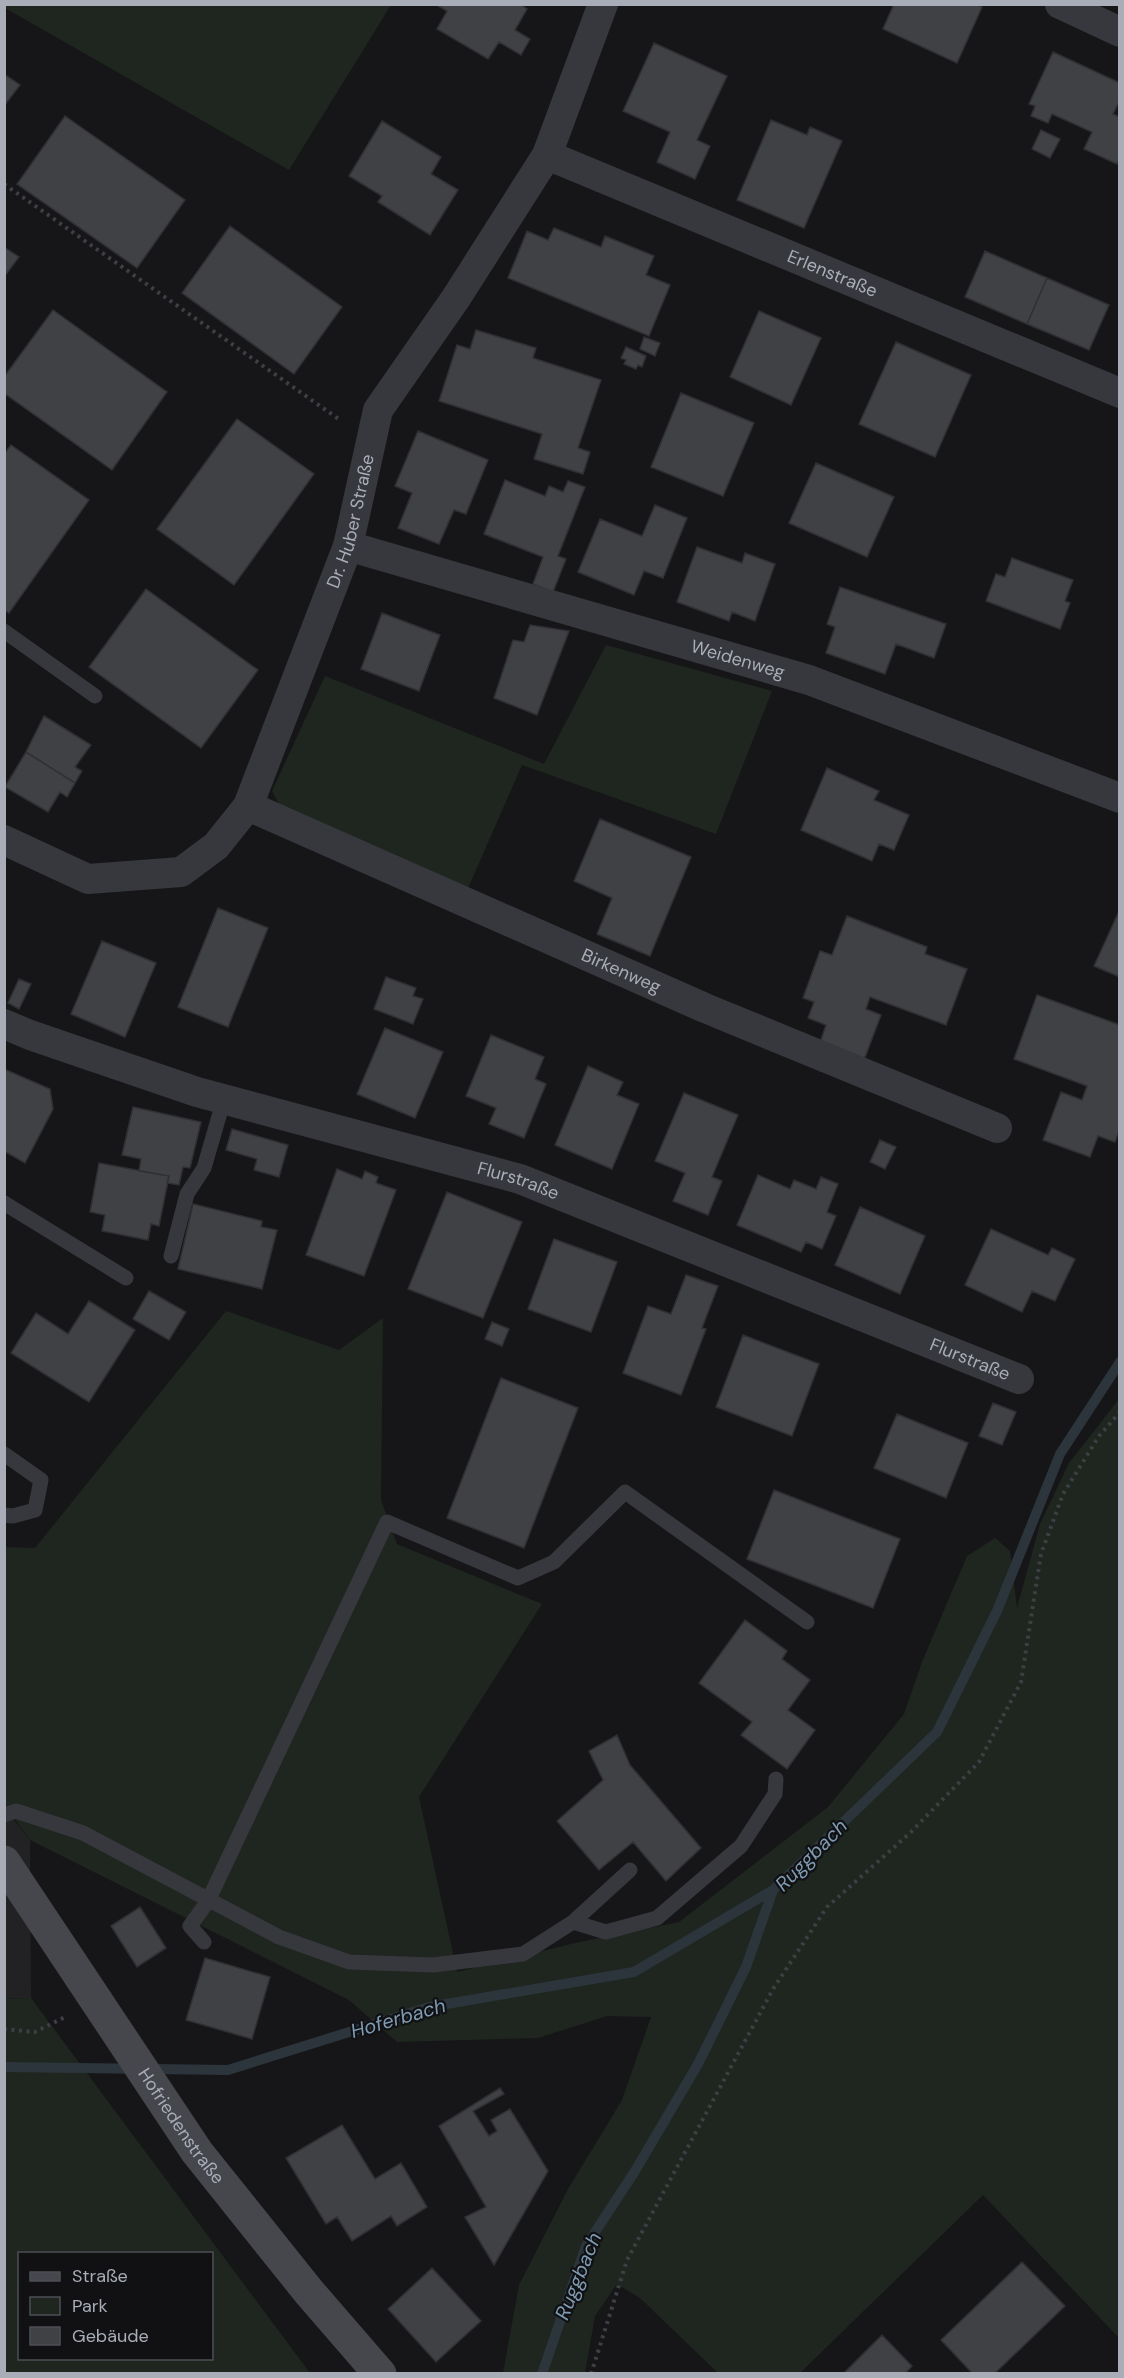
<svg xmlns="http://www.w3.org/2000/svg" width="1124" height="2378" font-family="'DM Sans',sans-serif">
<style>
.built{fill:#222225}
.green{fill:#1e261f;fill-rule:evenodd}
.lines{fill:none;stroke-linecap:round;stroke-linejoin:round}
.stream{stroke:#2c353c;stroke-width:10}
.building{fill:#404145;stroke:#303034;stroke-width:1.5}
.path{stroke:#3d3f44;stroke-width:4;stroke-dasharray:3 4.5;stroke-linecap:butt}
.service{stroke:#37383d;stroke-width:15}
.minor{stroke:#37383d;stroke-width:30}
.secondary{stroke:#45474d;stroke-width:33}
.labels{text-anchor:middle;stroke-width:4.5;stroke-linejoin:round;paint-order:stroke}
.street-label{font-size:18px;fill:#a8adb8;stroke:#111113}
.water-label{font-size:20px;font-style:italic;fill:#7f9bb3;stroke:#111113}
</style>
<rect width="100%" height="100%" fill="#161618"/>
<path class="built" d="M 4,1808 L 30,1840 L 31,1998 L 5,1999 Z"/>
<path class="green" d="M 5,4 L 391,4 L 391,5 L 289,170 L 5,8 Z
M 606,645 L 772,691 L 716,834 L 522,765 L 465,895 L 280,806 L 272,791 L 325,676 L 544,764 Z
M 226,1311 L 339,1350 L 383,1318 L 381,1500 L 397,1544 L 542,1604 L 419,1797 L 457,1972 L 575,1943 L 679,1922 L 828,1807 L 904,1714 L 922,1662 L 967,1556 L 995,1538 L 1010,1551 L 1017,1608 L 1040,1524 L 1069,1463 L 1119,1399 L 1119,2338 L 983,2195 L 800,2373 L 718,2373 L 640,2298 L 617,2284 L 595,2316 L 585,2373 L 503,2373 L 519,2285 L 568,2189 L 622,2100 L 651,2017 L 607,2016 L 538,2038 L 397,2042 L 349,2000 L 30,1840 L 5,1806 L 4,1547 L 35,1548 Z
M 31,1998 L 310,2373 L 5,2373 L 5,1999 ZM 20,2254 L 212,2254 L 212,2358 L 20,2358 Z"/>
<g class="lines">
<path class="stream" d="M 4,2067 L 228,2070 L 429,2007 L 634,1972 L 773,1890
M 542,2374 L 586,2246 L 635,2171 L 698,2064 L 746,1967 L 773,1890 L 937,1732 L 997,1611 L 1060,1454 L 1120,1362"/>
</g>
<path class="building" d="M 435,4 L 520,4 L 527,9 L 515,30 L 530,39 L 521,55 L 499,42 L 488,59 L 437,29 L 447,11 Z
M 894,4 L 977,4 L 982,7 L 957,63 L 883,29 Z
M 654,43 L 727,76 L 697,140 L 710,146 L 695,179 L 657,162 L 670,132 L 623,111 Z
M 1053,52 L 1120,83 L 1120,100 L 1113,114 L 1120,117 L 1120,159 L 1117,164 L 1084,149 L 1092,132 L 1052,114 L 1048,123 L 1031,116 L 1035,106 L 1029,104 Z
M 4,74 L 20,85 L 4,106 Z
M 65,116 L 185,200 L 137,268 L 17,184 Z
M 771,120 L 807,135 L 810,127 L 842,141 L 804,228 L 737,200 Z
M 382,121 L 441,157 L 431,174 L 458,190 L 430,235 L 378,202 L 382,196 L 349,176 Z
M 1041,130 L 1060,139 L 1050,158 L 1032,149 Z
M 230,226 L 342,307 L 294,374 L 182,293 Z
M 554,228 L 601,247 L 605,236 L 654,256 L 646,275 L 670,285 L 649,336 L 508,278 L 527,231 L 548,240 Z
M 4,247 L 19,257 L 4,277 Z
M 985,251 L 1047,278 L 1027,324 L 965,297 Z
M 1047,278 L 1109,305 L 1089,350 L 1027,324 Z
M 53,310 L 167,392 L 112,470 L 4,393 L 4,377 Z
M 759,311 L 821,338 L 791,405 L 730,377 Z
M 476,330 L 536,348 L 533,358 L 601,380 L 578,448 L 590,452 L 583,474 L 534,459 L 542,434 L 439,401 L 457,345 L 470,349 Z
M 644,337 L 660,343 L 655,356 L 640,349 Z
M 896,342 L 971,375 L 935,457 L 859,424 Z
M 626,347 L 646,356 L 642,367 L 638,365 L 636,369 L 624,364 L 626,360 L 621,358 Z
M 681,393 L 754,423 L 723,496 L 651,467 Z
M 237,419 L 314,474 L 234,585 L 157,529 Z
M 418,431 L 488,460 L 466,514 L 454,510 L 439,544 L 398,528 L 412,493 L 395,486 Z
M 11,445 L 89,500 L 9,613 L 4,610 L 4,454 Z
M 816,463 L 894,497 L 867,557 L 789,523 Z
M 505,480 L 545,496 L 549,486 L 563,492 L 568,481 L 585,487 L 558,556 L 566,559 L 553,592 L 533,584 L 543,557 L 484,534 Z
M 655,505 L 687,518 L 663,578 L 644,571 L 634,595 L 578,572 L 600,519 L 642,536 Z
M 697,547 L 742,563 L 745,553 L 775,564 L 755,621 L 732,612 L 729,621 L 677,602 Z
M 1012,558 L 1073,580 L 1065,601 L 1070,603 L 1060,629 L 986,601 L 996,574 L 1005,577 Z
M 840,587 L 946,624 L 934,658 L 896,644 L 885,674 L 826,653 L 835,627 L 827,624 Z
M 146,589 L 258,670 L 201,748 L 89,667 Z
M 382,613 L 440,635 L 419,691 L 361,669 Z
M 530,625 L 569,631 L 537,715 L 494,698 L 513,640 L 524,642 Z
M 44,716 L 91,745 L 75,767 L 82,771 L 75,783 L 26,752 Z
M 26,752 L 75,783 L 67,797 L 60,792 L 48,812 L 5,787 Z
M 827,768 L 879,791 L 874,800 L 909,815 L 894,850 L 879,844 L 872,861 L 801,830 Z
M 600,819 L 691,857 L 650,956 L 597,934 L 612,898 L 574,881 Z
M 218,908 L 268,928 L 228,1027 L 178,1007 Z
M 1120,909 L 1120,977 L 1094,966 Z
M 847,916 L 927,947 L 925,954 L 967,969 L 946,1025 L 870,997 L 866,1009 L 881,1015 L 864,1060 L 820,1043 L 826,1025 L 808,1018 L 814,1002 L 803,998 L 820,951 L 832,955 Z
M 102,941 L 156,963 L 125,1037 L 71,1014 Z
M 386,977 L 416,988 L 413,996 L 423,999 L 413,1024 L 374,1009 Z
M 19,979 L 31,984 L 19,1009 L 8,1003 Z
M 1037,995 L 1120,1025 L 1120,1128 L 1115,1142 L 1098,1136 L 1090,1157 L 1043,1140 L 1061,1092 L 1082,1100 L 1087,1086 L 1014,1059 Z
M 385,1028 L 443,1052 L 415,1118 L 357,1094 Z
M 491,1035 L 544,1057 L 535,1079 L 546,1084 L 524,1138 L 489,1124 L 496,1108 L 466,1096 Z
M 588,1066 L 623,1082 L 617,1095 L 639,1104 L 612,1169 L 555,1145 Z
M 4,1069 L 50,1089 L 53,1109 L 25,1163 L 4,1151 Z
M 684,1093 L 738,1115 L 712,1177 L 722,1181 L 708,1215 L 673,1201 L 685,1173 L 655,1161 Z
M 133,1107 L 201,1122 L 190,1168 L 183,1167 L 179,1185 L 167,1183 L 169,1176 L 139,1171 L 141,1159 L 122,1155 Z
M 232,1129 L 288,1145 L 279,1177 L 254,1170 L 257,1159 L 226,1150 Z
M 880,1140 L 896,1147 L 885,1169 L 870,1162 Z
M 99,1163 L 169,1176 L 159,1226 L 151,1224 L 148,1240 L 102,1231 L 105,1215 L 90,1212 Z
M 337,1169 L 362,1179 L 365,1171 L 378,1177 L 376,1183 L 396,1190 L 364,1276 L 306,1255 Z
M 758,1175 L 790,1189 L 794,1180 L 816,1189 L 821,1177 L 838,1184 L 827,1212 L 836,1216 L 822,1249 L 806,1242 L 801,1252 L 737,1225 Z
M 447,1192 L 522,1222 L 483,1318 L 408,1289 Z
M 193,1204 L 262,1221 L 261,1227 L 277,1230 L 262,1289 L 178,1269 Z
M 860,1207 L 925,1236 L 900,1294 L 835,1265 Z
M 991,1229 L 1048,1255 L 1052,1248 L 1075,1259 L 1055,1301 L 1032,1291 L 1022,1312 L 965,1285 Z
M 554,1239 L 617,1262 L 591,1332 L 528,1309 Z
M 686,1275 L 718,1286 L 702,1328 L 706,1329 L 681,1395 L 623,1373 L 648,1306 L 671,1314 Z
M 149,1291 L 186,1312 L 169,1340 L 133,1319 Z
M 89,1301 L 135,1330 L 89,1402 L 11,1353 L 36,1313 L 68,1334 Z
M 492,1322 L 509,1329 L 502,1346 L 485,1339 Z
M 743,1335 L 819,1364 L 792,1436 L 716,1407 Z
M 501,1378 L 578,1408 L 524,1548 L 447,1518 Z
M 993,1403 L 1016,1412 L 1002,1445 L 979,1436 Z
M 897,1414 L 968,1443 L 946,1498 L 874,1468 Z
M 774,1490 L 900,1539 L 873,1608 L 747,1559 Z
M 745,1620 L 787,1651 L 782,1659 L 810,1680 L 788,1710 L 815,1730 L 787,1769 L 741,1735 L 752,1722 L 699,1683 Z
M 617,1735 L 630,1765 L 701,1848 L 666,1881 L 633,1842 L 599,1870 L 557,1821 L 603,1780 L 589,1751 Z
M 140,1907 L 166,1948 L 137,1967 L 111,1926 Z
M 205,1958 L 270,1977 L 252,2039 L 186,2020 Z
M 500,2088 L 504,2094 L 473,2111 L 489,2136 L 497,2131 L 491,2120 L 510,2109 L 548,2171 L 494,2265 L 465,2217 L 486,2207 L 439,2126 Z
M 342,2125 L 375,2179 L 401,2163 L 427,2207 L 397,2226 L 391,2216 L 352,2241 L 337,2217 L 326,2224 L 286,2158 Z
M 1022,2262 L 1065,2306 L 994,2374 L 973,2374 L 941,2340 Z
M 432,2268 L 481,2321 L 436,2362 L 388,2309 Z
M 882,2335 L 912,2366 L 905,2374 L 843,2374 Z"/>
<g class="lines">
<path class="path" d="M 4,184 L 340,420
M 4,2029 L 35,2032 L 65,2017
M 591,2374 L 627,2260 L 773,1989 L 827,1907 L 911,1832 L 979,1762 L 1021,1682 L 1041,1554 L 1063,1494 L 1099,1436 L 1120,1412"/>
<path class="service" d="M 4,631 L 95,696
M 4,1203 L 126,1278
M 171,1256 L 187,1194 L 204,1168 L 224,1099
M 4,1454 L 41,1480 L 35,1510 L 13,1516 L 4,1515
M 4,1815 L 16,1811 L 83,1833 L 279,1937 L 349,1962 L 433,1965 L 523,1954 L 573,1922 L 630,1870
M 573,1922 L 606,1932 L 657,1918 L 741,1846 L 775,1794 L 776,1779
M 204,1942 L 190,1926 L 208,1901 L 387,1522 L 518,1578 L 554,1562 L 625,1492 L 807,1622"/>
<g class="minor">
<path d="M 1060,4 L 1120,32"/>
<path id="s1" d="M 547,155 L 1120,393"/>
<path id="s2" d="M 348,546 L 809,680 L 1120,798"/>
<path id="s3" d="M 248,806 L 705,1008 L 997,1128"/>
<path id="s4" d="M 4,840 L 88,879 L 181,872 L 216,846 L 248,806 L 348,546 L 378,410 L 456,298 L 547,155 L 603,4"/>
<path id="s5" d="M 4,1024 L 30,1035 L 197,1092 L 520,1179 L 1019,1379"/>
</g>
<path class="secondary" id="s6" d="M 4,1862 L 197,2152 L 309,2292 L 380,2374"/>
</g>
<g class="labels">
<g class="street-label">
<text dy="6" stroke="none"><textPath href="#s1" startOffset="309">Erlenstraße</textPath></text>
<text dy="6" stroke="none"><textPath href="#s4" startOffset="584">Dr. Huber Straße</textPath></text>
<text dy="6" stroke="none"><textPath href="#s2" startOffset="406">Weidenweg</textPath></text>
<text dy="6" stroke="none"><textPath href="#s3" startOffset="408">Birkenweg</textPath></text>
<text dy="6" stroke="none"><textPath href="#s5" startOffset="538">Flurstraße</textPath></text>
<text dy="6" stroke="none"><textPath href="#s5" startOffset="1024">Flurstraße</textPath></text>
<text dy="6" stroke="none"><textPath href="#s6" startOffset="318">Hofriedenstraße</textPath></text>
</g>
<g class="water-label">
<text transform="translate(811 1855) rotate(-45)" y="7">Ruggbach</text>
<text transform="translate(398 2018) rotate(-16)" y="7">Hoferbach</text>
<text transform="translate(578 2276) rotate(-68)" y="7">Ruggbach</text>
</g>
</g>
<rect width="1124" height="2378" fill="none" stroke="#a8adb8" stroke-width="12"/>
<rect x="18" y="2252" width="195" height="108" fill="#111113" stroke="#4d4f55" stroke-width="1.5"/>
<rect x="30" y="2272" width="30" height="9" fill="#45474d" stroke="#4d4f55" stroke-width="1.5"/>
<text x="72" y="2282" font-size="18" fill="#a8adb8">Straße</text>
<rect x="30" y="2297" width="30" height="18" fill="#1e261f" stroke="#4d4f55" stroke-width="1.5"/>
<text x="72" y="2312" font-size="18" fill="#a8adb8">Park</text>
<rect x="30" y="2327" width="30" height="18" fill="#404145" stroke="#4d4f55" stroke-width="1.5"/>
<text x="72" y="2342" font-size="18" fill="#a8adb8">Gebäude</text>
</svg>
